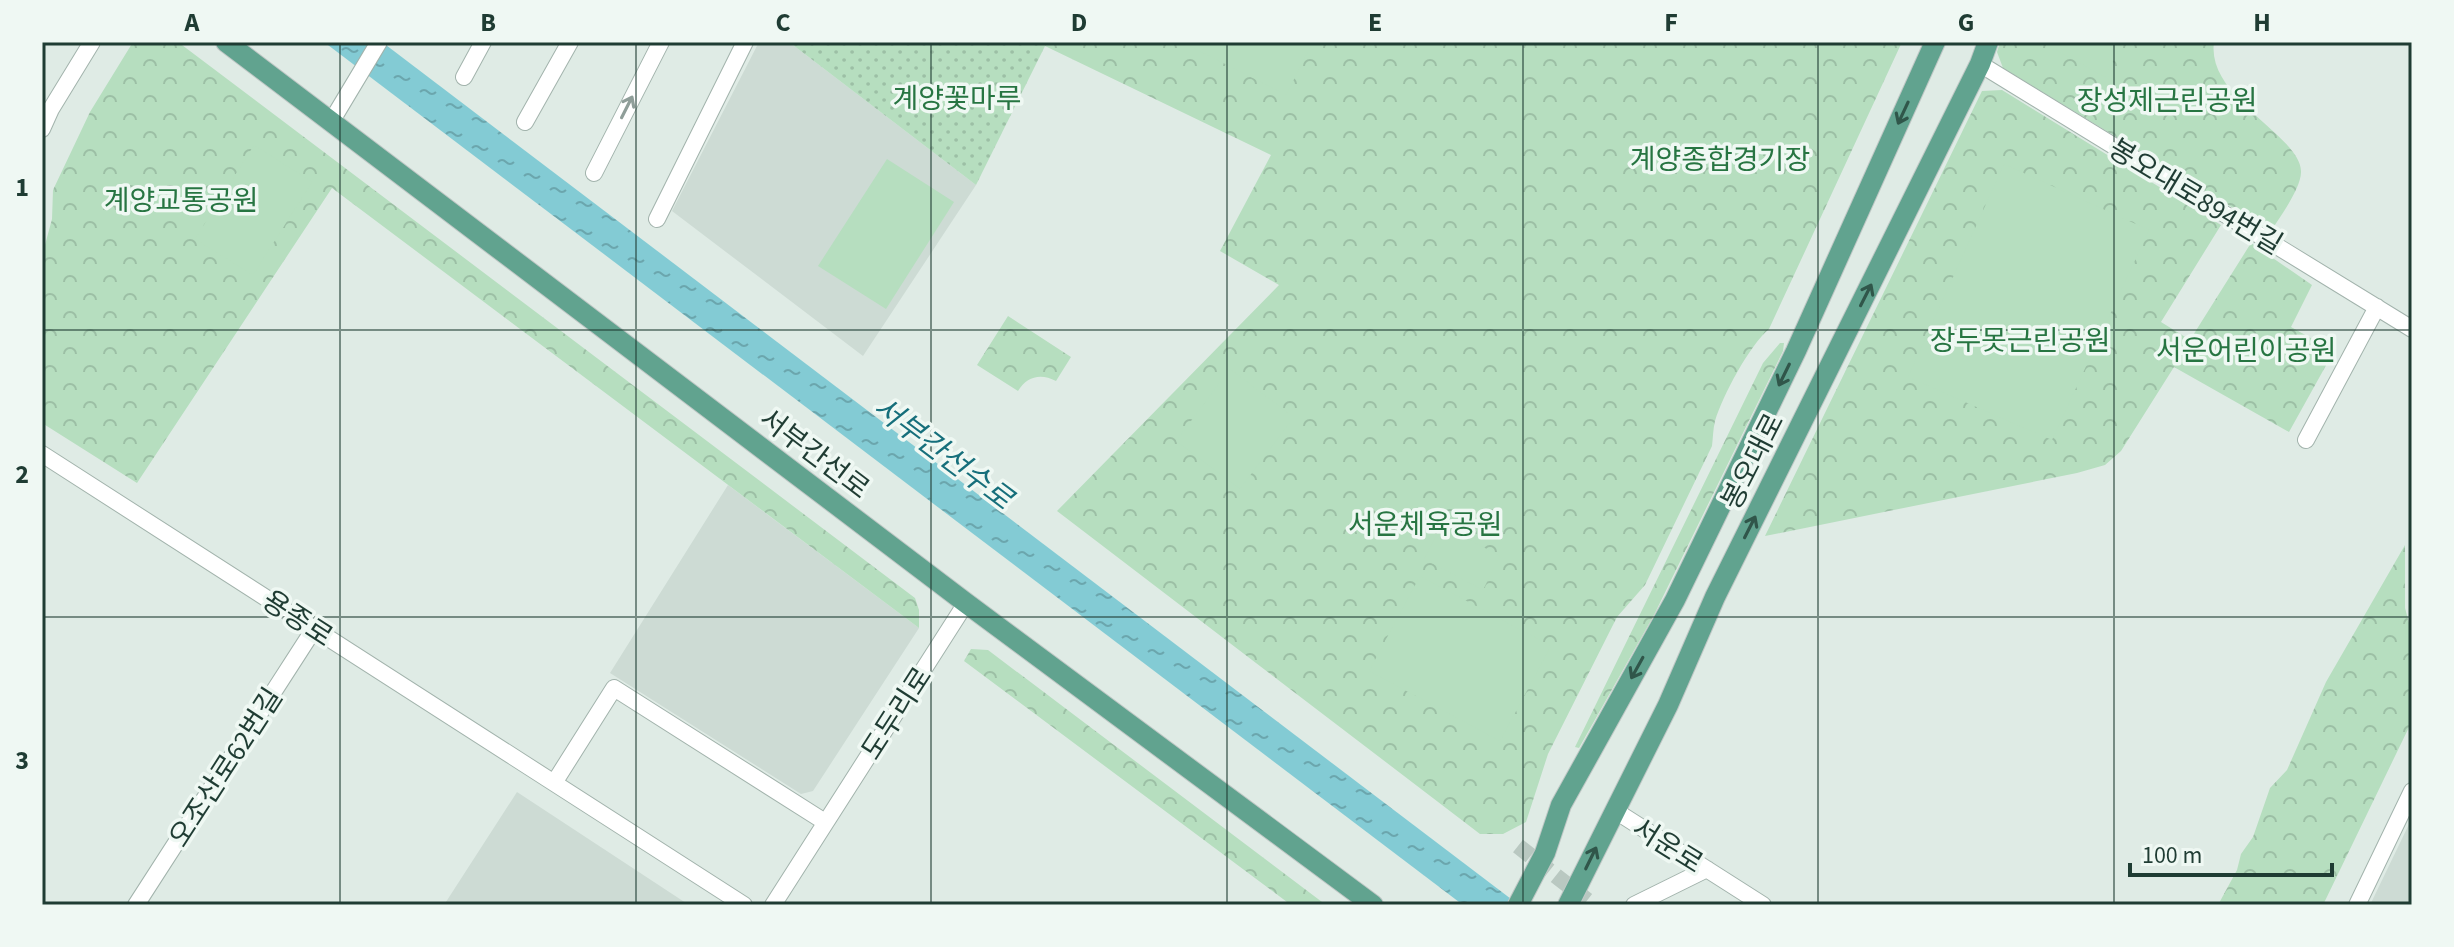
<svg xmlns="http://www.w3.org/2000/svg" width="2454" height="947" font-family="'Source Sans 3','Noto Sans KR',sans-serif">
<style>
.built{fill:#cddbd4}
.grass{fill:url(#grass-dots)}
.park{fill:url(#park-crowns)}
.pitch{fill:#b6debf}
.water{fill:url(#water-ripples)}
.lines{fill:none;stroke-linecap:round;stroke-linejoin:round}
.minor-tunnel{stroke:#b9c8c1;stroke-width:16;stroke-dasharray:16 8;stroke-linecap:butt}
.minor-casing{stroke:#a2b3ac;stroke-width:18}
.major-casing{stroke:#c0c8c6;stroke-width:22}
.minor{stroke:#fff;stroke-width:16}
.major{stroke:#61a38f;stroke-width:20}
.oneway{stroke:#8f9e99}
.oneway2{stroke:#30564a}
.grid{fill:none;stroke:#1f3c33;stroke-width:2;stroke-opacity:0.55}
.labels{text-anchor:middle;stroke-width:7;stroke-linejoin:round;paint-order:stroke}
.park-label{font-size:28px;fill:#277542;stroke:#eff8f3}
.street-label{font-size:28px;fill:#1f3c33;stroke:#eff8f3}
.water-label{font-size:30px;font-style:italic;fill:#166f7b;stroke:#eff8f3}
.neatline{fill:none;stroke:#1f3c33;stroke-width:3}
.grid-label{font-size:26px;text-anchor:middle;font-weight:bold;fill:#1f3c33}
</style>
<defs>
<pattern id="grass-dots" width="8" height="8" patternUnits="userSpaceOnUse" patternTransform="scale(2)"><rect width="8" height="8" fill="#b6debf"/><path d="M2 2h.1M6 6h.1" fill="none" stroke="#9cbfa5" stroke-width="1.8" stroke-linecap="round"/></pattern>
<pattern id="park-crowns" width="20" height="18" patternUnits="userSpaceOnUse" patternTransform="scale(2)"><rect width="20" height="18" fill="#b6debf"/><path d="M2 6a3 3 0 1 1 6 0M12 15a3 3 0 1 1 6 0" fill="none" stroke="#9cbfa5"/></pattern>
<pattern id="water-ripples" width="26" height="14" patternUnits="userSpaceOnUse" patternTransform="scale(2)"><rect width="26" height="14" fill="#83cbd4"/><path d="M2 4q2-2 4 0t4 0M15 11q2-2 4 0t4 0" fill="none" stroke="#6ba6ad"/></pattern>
</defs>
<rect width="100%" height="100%" fill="#dfebe5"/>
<path class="built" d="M 759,42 L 789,42 L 976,185 L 863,356 L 672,211 Z
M 728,485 L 919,628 L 813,791 L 801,794 L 610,673 Z
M 517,792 L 689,905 L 444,905 Z
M 2412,818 L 2412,905 L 2370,905 Z"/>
<path class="grass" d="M 789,42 L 1047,42 L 976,185 Z"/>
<path class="park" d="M 133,42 L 178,42 L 915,598 L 919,610 L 919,628 L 332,188 L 137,483 L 42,423 L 42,256 L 52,219 L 53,190 L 90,112 Z
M 1047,42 L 1902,42 L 1769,329 C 1749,346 1723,395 1715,421 C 1713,429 1713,438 1712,446 L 1645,585 L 1617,617 L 1548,754 L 1526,822 L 1503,834 L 1480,834 L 1057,511 L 1279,285 L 1220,251 L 1271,155 L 1045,46 Z
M 2000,42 L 2214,42 C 2206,98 2300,135 2301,171 C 2302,187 2280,217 2271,231 L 2003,68 L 1997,52 Z
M 2002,90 L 2221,225 L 2161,322 L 2190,340 L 2251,243 L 2312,285 L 2291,327 L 2334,351 L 2289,432 L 2174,367 L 2121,451 L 2105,465 L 2077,473 L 1765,536 L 1982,91 Z
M 1008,316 L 1071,357 L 1056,381 C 1041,373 1027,376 1018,391 L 977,365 Z
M 1780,343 L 1784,343 L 1783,351 L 1654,615 L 1579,748 L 1575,747 L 1763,363 Z
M 2405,545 L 2405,608 L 2412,634 L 2412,721 L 2323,905 L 2218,905 L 2237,870 L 2241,854 L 2253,837 L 2270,788 L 2287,770 L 2326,682 Z
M 971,649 L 988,650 L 1326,905 L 1291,905 L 964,661 Z"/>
<path class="pitch" d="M 1182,42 L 1313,42 L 1286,95 Z
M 2051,42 L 2123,42 L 2105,77 L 2049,46 Z
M 254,145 L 312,182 L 253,275 L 195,239 Z
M 887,159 L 954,202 L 886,309 L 818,266 Z
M 2004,164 L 2149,230 L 2052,440 L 1908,377 Z
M 1230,369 L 1288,413 L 1290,422 L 1240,489 L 1176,441 Z
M 1442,525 L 1500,556 L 1483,590 L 1424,559 Z
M 1420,576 L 1551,646 L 1500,741 L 1369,671 Z"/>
<path class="water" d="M 324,42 L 382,42 L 1519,905 L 1463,905 Z"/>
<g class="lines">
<path class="minor-tunnel" d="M 1518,846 L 1593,905"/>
<defs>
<path id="minor" d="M 1980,64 L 2412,329
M 464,77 L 483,42
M 331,122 L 379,42
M 525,122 L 570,42
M 42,129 L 51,109 L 92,42
M 594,173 L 661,42
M 657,219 L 745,42
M 2306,440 L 2377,307
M 42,454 L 744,905
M 554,783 L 614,688 L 825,822
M 1614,810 L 1763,905
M 136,905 L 314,629
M 773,905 L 966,603
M 1634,905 L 1707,869
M 2357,905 L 2412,791"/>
<path id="major" d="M 226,42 L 966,603 L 1373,905
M 1518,905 L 1545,853 L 1561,805 L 1675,600 L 1796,351 L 1935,42
M 1568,905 L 1668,705 L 1715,597 L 1980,64 L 1988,42"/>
</defs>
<use href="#minor" class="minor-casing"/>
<use href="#major" class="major-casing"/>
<use href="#minor" class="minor"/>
<use href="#major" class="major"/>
</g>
<defs><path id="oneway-shaft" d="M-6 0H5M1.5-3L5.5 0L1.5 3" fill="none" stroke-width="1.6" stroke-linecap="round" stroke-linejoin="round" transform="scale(2)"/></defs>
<use class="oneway" href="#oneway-shaft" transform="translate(627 107) rotate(-63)"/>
<g class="oneway2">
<use href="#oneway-shaft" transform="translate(1903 113) rotate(115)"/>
<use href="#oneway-shaft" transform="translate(1866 295) rotate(-63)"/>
<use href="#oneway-shaft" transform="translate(1784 375) rotate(116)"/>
<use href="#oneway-shaft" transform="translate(1750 527) rotate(-63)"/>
<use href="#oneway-shaft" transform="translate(1637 668) rotate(119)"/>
<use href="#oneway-shaft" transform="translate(1591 858) rotate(-64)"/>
</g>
<path class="grid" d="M 340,42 L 340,905M 636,42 L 636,905M 931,42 L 931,905M 1227,42 L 1227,905M 1523,42 L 1523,905M 1818,42 L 1818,905M 2114,42 L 2114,905M 42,330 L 2412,330M 42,617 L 2412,617"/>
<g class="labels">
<g class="park-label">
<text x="957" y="108">계양꽃마루</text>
<text x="2167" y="110">장성제근린공원</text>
<text x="1720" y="169">계양종합경기장</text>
<text x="181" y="210">계양교통공원</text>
<text x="2020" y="350">장두못근린공원</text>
<text x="2246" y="360">서운어린이공원</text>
<text x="1425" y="534">서운체육공원</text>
</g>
<g class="street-label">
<text transform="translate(2196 196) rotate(31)" y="10">봉오대로894번길</text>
<text transform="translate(815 453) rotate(37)" y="10">서부간선로</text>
<text transform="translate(1752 461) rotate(-63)" y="10">봉오대로</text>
<text transform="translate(298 618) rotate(33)" y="10">용종로</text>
<text transform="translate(896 713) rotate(-57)" y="10">도두리로</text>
<text transform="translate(225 767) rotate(-57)" y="10">오조산로62번길</text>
<text transform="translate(1668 845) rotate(32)" y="10">서운로</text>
</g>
<g class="water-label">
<text transform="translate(943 453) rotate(37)" y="10">서부간선수로</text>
</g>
</g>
<rect width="2454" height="947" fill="none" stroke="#eff8f3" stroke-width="88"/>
<path d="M2130 863v12h202v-12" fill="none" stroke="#1f3c33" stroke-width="4"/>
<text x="2142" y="863" font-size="24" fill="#1f3c33" stroke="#eff8f3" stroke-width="6" paint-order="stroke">100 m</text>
<rect x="44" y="44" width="2366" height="859" class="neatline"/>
<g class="grid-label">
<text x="192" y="31">A</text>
<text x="488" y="31">B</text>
<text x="783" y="31">C</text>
<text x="1079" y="31">D</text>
<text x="1375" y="31">E</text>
<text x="1671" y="31">F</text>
<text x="1966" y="31">G</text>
<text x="2262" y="31">H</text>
<text x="22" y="196">1</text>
<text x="22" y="483">2</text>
<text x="22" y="769">3</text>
</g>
</svg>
